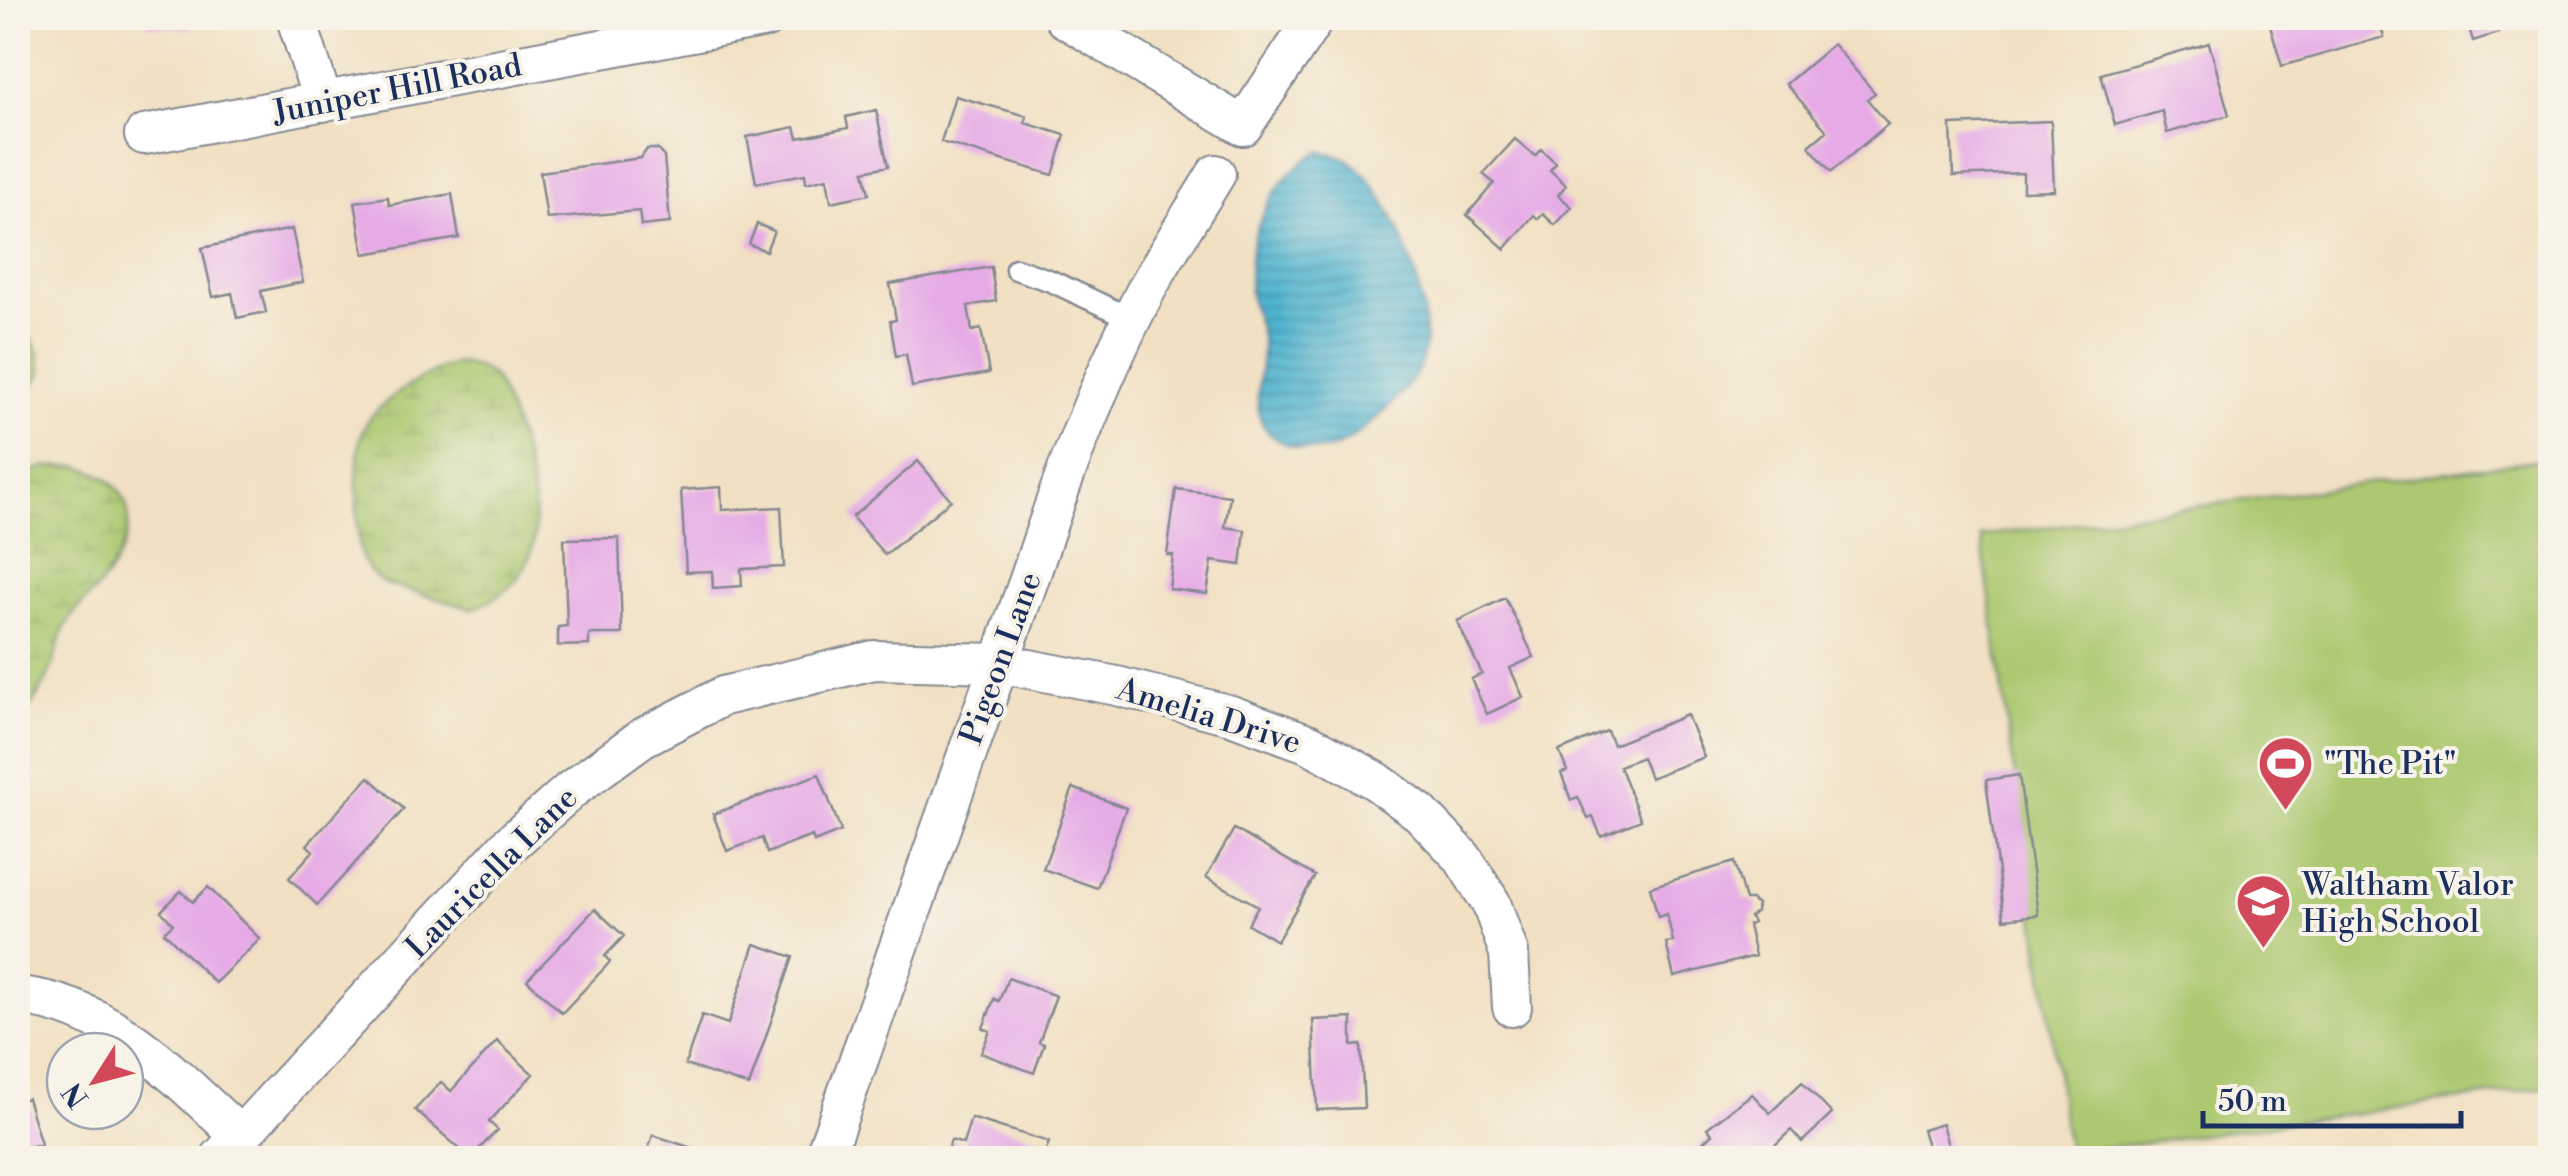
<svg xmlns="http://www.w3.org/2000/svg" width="2568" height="1176" font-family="'Libre Bodoni',serif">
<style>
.wetland{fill:url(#wetland-marsh);stroke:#647c66;stroke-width:2.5}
.pitch{fill:#acc86f;stroke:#647c66;stroke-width:2.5}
.water{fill:url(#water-rules);stroke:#367296;stroke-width:2.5}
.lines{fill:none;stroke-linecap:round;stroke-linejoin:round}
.stream{stroke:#50b4cf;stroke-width:10}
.building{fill:#e6abe6}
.lane-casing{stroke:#868890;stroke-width:25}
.street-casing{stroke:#868890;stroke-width:42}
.lane{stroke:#fff;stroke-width:20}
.street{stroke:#fff;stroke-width:38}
.labels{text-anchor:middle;stroke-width:8;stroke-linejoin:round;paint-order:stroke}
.street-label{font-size:32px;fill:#1b2f5e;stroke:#f7f3e8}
.poi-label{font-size:32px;fill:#1b2f5e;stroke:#f7f3e8;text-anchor:start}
</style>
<defs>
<pattern id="wetland-marsh" width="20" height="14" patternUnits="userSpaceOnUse" patternTransform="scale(2.5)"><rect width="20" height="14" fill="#acc86f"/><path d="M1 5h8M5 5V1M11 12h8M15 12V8" fill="none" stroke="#93ac63"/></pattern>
<pattern id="water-rules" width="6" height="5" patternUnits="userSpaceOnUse" patternTransform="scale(2.5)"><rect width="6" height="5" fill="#50b4cf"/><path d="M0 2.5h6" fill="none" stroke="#4293ab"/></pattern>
</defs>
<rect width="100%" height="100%" fill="#f7f3e8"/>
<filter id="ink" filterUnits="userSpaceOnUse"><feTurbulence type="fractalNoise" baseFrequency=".01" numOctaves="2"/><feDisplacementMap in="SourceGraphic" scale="20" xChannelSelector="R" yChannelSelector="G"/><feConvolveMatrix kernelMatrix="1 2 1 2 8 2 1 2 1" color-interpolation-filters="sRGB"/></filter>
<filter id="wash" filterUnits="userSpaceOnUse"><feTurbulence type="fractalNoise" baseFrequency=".0048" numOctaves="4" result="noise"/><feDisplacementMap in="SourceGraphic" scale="40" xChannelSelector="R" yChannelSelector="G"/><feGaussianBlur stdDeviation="2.25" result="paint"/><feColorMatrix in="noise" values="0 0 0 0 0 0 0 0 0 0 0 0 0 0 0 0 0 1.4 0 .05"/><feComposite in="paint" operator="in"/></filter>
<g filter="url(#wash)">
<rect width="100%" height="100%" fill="#f1e0c2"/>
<path class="wetland" d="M 18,316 L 38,351 L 42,373 L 32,386 L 18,396 Z
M 458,363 C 471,364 484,368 494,378 C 498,383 501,393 504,399 C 522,440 546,515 529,558 C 519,584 497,599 473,609 L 383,583 C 373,575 363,566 361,552 C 356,529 354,449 364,428 C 377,401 430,370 458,363 Z
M 78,466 C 142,484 138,534 104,580 C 92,597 75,607 65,627 C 58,641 56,658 50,672 C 42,691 30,708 18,725 L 18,474 L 46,467 Z"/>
<path class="pitch" d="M 2550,458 L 2550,1087 L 2068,1153 L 1981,536 Z"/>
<path class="water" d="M 1320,151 C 1329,153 1341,155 1349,160 C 1392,190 1426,287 1425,338 C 1425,348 1421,366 1416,374 C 1403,395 1354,443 1331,449 C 1315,452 1300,449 1286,444 C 1242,427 1263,380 1262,344 C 1261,326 1251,310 1250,292 C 1244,238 1271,177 1320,151 Z"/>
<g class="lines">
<path class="stream" d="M 18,440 L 23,512 L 18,523"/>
</g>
<g id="blocks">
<path class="building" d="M 147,18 L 192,18 L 192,28 L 147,26 Z
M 1453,18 L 1481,18 L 1475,28 Z
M 2268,18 L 2378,18 L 2384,37 L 2282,66 Z
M 2466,18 L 2493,18 L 2498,33 L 2473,41 Z
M 2209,43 L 2229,115 L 2167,133 L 2162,111 L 2115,125 L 2101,74 Z
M 1833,44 L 1875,93 L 1867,99 L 1888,124 L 1831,172 L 1809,146 L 1827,131 L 1786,84 Z
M 955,96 L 1027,116 L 1025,123 L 1065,135 L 1053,175 L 941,142 Z
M 876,110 L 888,166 L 864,171 L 869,194 L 831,202 L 827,178 L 806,183 L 805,174 L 756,183 L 747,137 L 795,127 L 798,138 L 848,128 L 846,117 Z
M 2051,121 L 2054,190 L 2023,191 L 2023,173 L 1953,176 L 1951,125 Z
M 1515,139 L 1535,156 L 1541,149 L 1556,163 L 1550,170 L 1566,185 L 1558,195 L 1572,207 L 1555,225 L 1543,214 L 1538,219 L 1534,215 L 1505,249 L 1467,215 L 1494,183 L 1483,174 Z
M 647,149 L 657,149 L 664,157 L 670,223 L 641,226 L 639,211 L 547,219 L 540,172 L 641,158 Z
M 452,194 L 459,238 L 364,254 L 355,202 L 388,197 L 389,205 Z
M 757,224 L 774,231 L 766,251 L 749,244 Z
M 292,229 L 303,282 L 261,291 L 266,312 L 237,318 L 232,293 L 213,297 L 202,248 Z
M 991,267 L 996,301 L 968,306 L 972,331 L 981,329 L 989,373 L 912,387 L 906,354 L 896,356 L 890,321 L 896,320 L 890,284 Z
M 918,461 L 951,500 L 885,555 L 852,517 Z
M 721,487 L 722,510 L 781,507 L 784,567 L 741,569 L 742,586 L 713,588 L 712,571 L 686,572 L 681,490 Z
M 1176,489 L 1230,496 L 1225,527 L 1245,530 L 1241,565 L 1212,561 L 1207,594 L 1169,589 L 1173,555 L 1167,555 Z
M 619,538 L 622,634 L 589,634 L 589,645 L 558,646 L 558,627 L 567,626 L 564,539 Z
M 1505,598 L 1534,657 L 1510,668 L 1523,697 L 1487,714 L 1471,679 L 1482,674 L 1457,621 Z
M 1687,715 L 1704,757 L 1650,778 L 1642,757 L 1619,766 L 1641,820 L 1601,836 L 1593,817 L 1588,819 L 1578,797 L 1571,800 L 1561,773 L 1567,771 L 1559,751 L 1607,731 L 1613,745 Z
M 819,774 L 841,831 L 814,842 L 812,836 L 767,853 L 762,838 L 727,851 L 713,814 Z
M 2019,775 L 2038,915 L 2004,919 L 1986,780 Z
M 369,777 L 404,809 L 317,905 L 289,878 L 313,851 L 307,845 Z
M 1073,788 L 1126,808 L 1097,888 L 1043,869 Z
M 1234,829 L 1315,876 L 1277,941 L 1248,924 L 1258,906 L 1206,877 Z
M 1734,862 L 1745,900 L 1752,900 L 1757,905 L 1756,912 L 1750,917 L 1753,923 L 1748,925 L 1755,956 L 1674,977 L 1666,943 L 1673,942 L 1667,914 L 1658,917 L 1650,887 Z
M 208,887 L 260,939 L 215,983 L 164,932 L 173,924 L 161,911 L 181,891 L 193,902 Z
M 595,909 L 624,936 L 605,956 L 610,962 L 562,1013 L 527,980 Z
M 755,944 L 793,957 L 749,1086 L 685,1065 L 702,1015 L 728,1024 Z
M 1008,978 L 1056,996 L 1039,1042 L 1044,1044 L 1034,1073 L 981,1053 L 990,1031 L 983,1028 L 994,999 L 999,1001 Z
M 1352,1018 L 1352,1046 L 1361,1045 L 1364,1108 L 1317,1110 L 1313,1020 Z
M 497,1041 L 533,1074 L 489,1122 L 498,1130 L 470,1158 L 415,1110 L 441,1082 L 451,1091 Z
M 1802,1082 L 1832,1114 L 1802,1142 L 1791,1130 L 1761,1158 L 1686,1158 L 1712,1134 L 1707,1128 L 1752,1094 L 1770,1113 Z
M 27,1098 L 41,1144 L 25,1148 L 28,1158 L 18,1158 L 18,1101 Z
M 971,1118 L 1049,1142 L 1043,1158 L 945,1158 L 951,1140 L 963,1144 Z
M 1942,1124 L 1951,1156 L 1931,1158 L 1922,1130 Z
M 653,1135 L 722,1158 L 645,1158 Z"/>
</g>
</g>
<g filter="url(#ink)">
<use href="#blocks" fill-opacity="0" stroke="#868890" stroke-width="2.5"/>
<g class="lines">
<defs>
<path id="lane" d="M 1016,269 L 1051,281 L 1132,319"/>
<path id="street" d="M 296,18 L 323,102
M 1064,18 L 1243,126 L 1315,18
M 144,135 L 766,18
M 18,996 C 111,1005 174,1075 239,1135
M 220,1158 L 509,845 L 572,789 L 642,738 L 723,696 L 874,660 L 998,663 L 1117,686 L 1231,715 L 1310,744 L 1376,781 L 1420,813 L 1462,857 L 1491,903 L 1509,953 L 1512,1007
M 824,1158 L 1031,574 C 1062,477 1098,384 1144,294 C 1166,253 1192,214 1216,174"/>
</defs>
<use href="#lane" class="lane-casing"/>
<use href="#street" class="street-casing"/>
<use href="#lane" class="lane"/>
<use href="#street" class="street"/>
</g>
</g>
<defs>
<symbol id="stadium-pin" viewBox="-11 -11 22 30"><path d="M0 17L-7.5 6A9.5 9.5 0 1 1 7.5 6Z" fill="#d1495b" stroke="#f7f3e8"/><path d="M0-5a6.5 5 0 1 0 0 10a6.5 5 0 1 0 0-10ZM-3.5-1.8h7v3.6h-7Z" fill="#fff"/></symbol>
<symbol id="school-pin" viewBox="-11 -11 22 30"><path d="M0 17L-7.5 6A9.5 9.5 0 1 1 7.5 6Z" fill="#d1495b" stroke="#f7f3e8"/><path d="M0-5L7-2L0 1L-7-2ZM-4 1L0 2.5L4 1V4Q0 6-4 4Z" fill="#fff"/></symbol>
</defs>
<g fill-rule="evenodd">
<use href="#stadium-pin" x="2254" y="732" width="63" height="86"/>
<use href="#school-pin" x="2232" y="870" width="63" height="86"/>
</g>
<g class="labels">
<g class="street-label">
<text transform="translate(397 88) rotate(-11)" y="11">Juniper Hill Road</text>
<text transform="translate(1000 658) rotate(-70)" y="11">Pigeon Lane</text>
<text transform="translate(1209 715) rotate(17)" y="11">Amelia Drive</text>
<text transform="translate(491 872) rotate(-45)" y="11">Lauricella Lane</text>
</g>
<g class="poi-label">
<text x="2324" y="774">"The Pit"</text>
<text x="2302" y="895">Waltham Valor<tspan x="2302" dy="37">High School</tspan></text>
</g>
</g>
<rect width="2568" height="1176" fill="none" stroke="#f7f3e8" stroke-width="60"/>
<g transform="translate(95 1081) rotate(234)"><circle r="48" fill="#f7f3e8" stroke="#9fa5b1" stroke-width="2.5"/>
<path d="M0-8L18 38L0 25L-18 38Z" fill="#d1495b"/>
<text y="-15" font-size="28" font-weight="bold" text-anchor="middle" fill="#1b2f5e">N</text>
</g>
<path d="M2203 1111v15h258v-15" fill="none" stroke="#1b2f5e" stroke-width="5"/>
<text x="2218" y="1111" font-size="30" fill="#1b2f5e" stroke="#f7f3e8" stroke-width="8" paint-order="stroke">50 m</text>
</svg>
